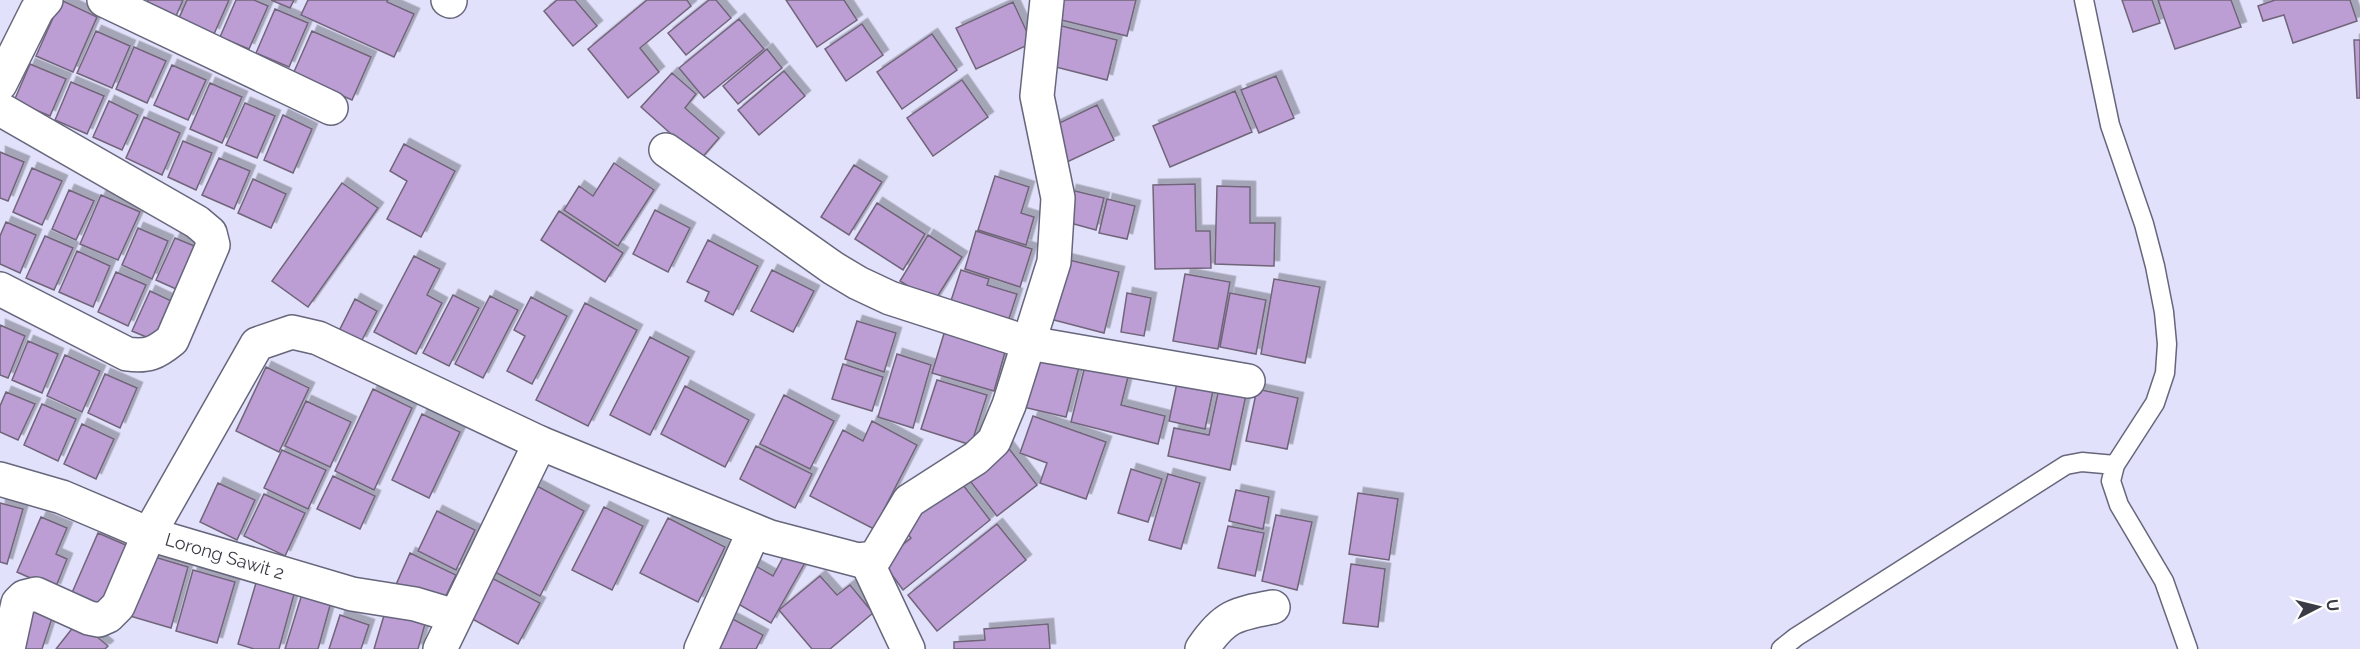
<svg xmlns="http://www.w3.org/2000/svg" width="2360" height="649" font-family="Raleway,sans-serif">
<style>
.building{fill:#bc9dd4;stroke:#71657a;stroke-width:1.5;filter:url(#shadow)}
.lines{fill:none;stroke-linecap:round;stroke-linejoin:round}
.service-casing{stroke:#66667c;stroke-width:21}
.minor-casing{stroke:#66667c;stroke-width:36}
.service{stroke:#fff;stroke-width:18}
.minor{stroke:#fff;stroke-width:33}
.labels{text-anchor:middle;stroke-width:6;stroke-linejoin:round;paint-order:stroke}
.street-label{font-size:18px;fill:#3b3b45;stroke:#fff}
</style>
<defs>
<filter id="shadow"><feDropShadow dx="5.5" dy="-5.5" stdDeviation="0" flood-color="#0004"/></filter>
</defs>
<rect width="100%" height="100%" fill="#e1e1fb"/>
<path class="building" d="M 61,0 L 97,17 L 73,72 L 36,56 Z
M 148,0 L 183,0 L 176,16 L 147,3 Z
M 187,0 L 229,0 L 214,34 L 179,18 Z
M 236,0 L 254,0 L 268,6 L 249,49 L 220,37 Z
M 271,0 L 294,0 L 290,8 Z
M 308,0 L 388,0 L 387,2 L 414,14 L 394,57 L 301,15 Z
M 557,0 L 575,0 L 597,26 L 573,46 L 544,11 Z
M 647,0 L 687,0 L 691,6 L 640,48 L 659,72 L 628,98 L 588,49 Z
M 709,0 L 716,0 L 731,18 L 686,55 L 668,33 Z
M 786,0 L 844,0 L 857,20 L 817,47 Z
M 1062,0 L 1136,0 L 1127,36 L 1057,19 Z
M 2122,0 L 2152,0 L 2160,23 L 2133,32 Z
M 2158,0 L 2231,0 L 2241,27 L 2175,49 Z
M 2275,0 L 2350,0 L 2357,21 L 2293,43 L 2284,15 L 2263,21 L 2258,6 Z
M 1013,2 L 1032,43 L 976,69 L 956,28 Z
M 275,9 L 308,23 L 289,67 L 256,53 Z
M 739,19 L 764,49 L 704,98 L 679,68 Z
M 862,24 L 883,55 L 846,81 L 825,49 Z
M 1058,25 L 1117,40 L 1107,80 L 1048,65 Z
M 96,31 L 130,46 L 112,88 L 77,73 Z
M 312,31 L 371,57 L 352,100 L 293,74 Z
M 932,34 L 957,70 L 902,109 L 877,72 Z
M 2354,40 L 2360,40 L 2360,98 L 2357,98 Z
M 134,47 L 166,61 L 147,103 L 116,89 Z
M 767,49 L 782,68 L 738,104 L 723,86 Z
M 30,64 L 66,79 L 50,116 L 14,101 Z
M 172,65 L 206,80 L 188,120 L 154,105 Z
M 784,71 L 805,96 L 759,135 L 738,110 Z
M 672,73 L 696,94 L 685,108 L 719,138 L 700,160 L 641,107 Z
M 1276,76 L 1294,118 L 1259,133 L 1241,90 Z
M 962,80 L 988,117 L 933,156 L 907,118 Z
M 71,82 L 104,96 L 87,134 L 55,120 Z
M 210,83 L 242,97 L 222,143 L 190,129 Z
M 1235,91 L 1252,132 L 1170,167 L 1153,126 Z
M 109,101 L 138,115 L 122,150 L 93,137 Z
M 245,103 L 275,116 L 257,158 L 226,145 Z
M 1097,105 L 1114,140 L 1067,162 L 1051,127 Z
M 283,115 L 312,129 L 293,173 L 264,160 Z
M 144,117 L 180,133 L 162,175 L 126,158 Z
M 183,141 L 212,153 L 196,190 L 168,177 Z
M 404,144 L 455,171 L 421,237 L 387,219 L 407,181 L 390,171 Z
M 0,152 L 24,162 L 8,201 L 0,198 Z
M 219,158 L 250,171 L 234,209 L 202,195 Z
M 614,163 L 654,190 L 618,246 L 564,210 L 579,186 L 593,196 Z
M 854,165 L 882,182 L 849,235 L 821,217 Z
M 32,168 L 62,181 L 42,225 L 13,212 Z
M 995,176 L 1029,187 L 1021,213 L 1034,217 L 1026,245 L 978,230 Z
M 253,179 L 286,194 L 271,228 L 238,213 Z
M 342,183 L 378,208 L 308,307 L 272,281 Z
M 1195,184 L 1196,231 L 1210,231 L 1211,268 L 1155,269 L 1153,185 Z
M 1217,186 L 1250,187 L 1250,223 L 1275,223 L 1274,266 L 1215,264 Z
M 69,190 L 94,201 L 76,240 L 52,229 Z
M 1071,190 L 1104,198 L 1096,230 L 1063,221 Z
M 101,195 L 140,212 L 118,260 L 80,244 Z
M 1107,199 L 1135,206 L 1127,239 L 1099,233 Z
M 877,203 L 925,234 L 903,270 L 855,239 Z
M 655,210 L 690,228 L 668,272 L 633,254 Z
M 559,211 L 623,253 L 605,282 L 541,240 Z
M 6,222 L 36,235 L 20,273 L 0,264 L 0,236 Z
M 138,228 L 168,241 L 152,279 L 122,265 Z
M 976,231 L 1032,249 L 1020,287 L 965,269 Z
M 928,235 L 962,257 L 934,302 L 900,281 Z
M 45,236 L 73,248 L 54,290 L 26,278 Z
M 175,238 L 204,250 L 185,293 L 156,280 Z
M 708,240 L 758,266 L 733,315 L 705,301 L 709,292 L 687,282 Z
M 77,251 L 110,266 L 93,307 L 59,292 Z
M 414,256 L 440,269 L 427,295 L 442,303 L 416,354 L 374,332 Z
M 1065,259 L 1119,272 L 1104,333 L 1050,319 Z
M 772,270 L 814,291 L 793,332 L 751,311 Z
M 961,270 L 989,279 L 987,285 L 1017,294 L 1005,331 L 947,313 Z
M 116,272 L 146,285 L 128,326 L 98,312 Z
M 1185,274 L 1230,282 L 1218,349 L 1173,341 Z
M 1274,279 L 1320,287 L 1305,363 L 1261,354 Z
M 150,291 L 180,305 L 163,344 L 132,331 Z
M 1127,293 L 1151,298 L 1144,336 L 1121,332 Z
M 1230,293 L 1266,300 L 1256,354 L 1220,347 Z
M 453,295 L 479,308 L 449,366 L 423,353 Z
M 490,296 L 518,310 L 483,378 L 455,364 Z
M 531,297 L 567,316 L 532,384 L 507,371 L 525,336 L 514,330 Z
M 355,299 L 377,311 L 361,342 L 339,331 Z
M 585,303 L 637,330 L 588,426 L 536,400 Z
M 857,321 L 896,333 L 884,372 L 845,359 Z
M 0,325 L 25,336 L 8,378 L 0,375 Z
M 946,327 L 1007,345 L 994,391 L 932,373 Z
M 650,337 L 689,357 L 650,435 L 610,415 Z
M 28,341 L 58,354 L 42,393 L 12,380 Z
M 1033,351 L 1080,363 L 1066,417 L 1019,406 Z
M 897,354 L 931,365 L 913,428 L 878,417 Z
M 65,355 L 100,371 L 82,412 L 47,396 Z
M 1086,362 L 1129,373 L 1121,405 L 1165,416 L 1158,444 L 1071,422 Z
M 843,364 L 883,377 L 872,411 L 832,399 Z
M 266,367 L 309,388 L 279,452 L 236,431 Z
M 105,374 L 137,388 L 120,428 L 88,413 Z
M 1178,378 L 1214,386 L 1205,429 L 1169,421 Z
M 937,380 L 987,395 L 971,445 L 921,429 Z
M 685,386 L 749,420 L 725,467 L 661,434 Z
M 1219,388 L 1246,395 L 1230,470 L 1168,456 L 1174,428 L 1209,435 Z
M 373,389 L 412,408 L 374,490 L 335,471 Z
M 1257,389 L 1298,398 L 1287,449 L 1246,441 Z
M 6,392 L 35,404 L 18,440 L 0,432 L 0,406 Z
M 784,395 L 834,421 L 810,469 L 760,444 Z
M 306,401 L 351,422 L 330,467 L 285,446 Z
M 42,404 L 76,419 L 58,461 L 24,445 Z
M 422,414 L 460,432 L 429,498 L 392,480 Z
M 1033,416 L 1106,442 L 1086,499 L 1040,483 L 1047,463 L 1020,453 Z
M 872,421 L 917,445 L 874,529 L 810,496 L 843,430 L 863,441 Z
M 82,424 L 114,439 L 96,479 L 64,464 Z
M 756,446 L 812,474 L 795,508 L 740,479 Z
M 1007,446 L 1037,485 L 997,516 L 967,477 Z
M 282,450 L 326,470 L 308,509 L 264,488 Z
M 1131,469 L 1162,479 L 1148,522 L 1118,513 Z
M 1168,474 L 1200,483 L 1181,549 L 1149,540 Z
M 333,476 L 375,496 L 360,529 L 317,509 Z
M 960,481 L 990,520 L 903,590 L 882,561 L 911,538 L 902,526 Z
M 218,483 L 255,500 L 237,540 L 200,522 Z
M 537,486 L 584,511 L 540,596 L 493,571 Z
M 1236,490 L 1269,497 L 1263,529 L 1229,521 Z
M 1358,493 L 1398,499 L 1389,560 L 1349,554 Z
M 264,494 L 305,513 L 285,556 L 244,536 Z
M 0,503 L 23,509 L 7,564 L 0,562 Z
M 604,507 L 643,526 L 612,590 L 572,570 Z
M 437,511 L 475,530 L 456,570 L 418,551 Z
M 1276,515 L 1312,522 L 1297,590 L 1262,581 Z
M 41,517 L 67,528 L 56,554 L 67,559 L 55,589 L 17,572 Z
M 668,518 L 725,547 L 698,602 L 640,573 Z
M 997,524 L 1026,560 L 937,631 L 908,595 Z
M 1228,526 L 1264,533 L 1255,576 L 1218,568 Z
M 98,533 L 128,546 L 107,611 L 71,595 Z
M 787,550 L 806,561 L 771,623 L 728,598 L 749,562 L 773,576 Z
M 410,553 L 456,575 L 440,608 L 395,587 Z
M 148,555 L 188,567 L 171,628 L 130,616 Z
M 1351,564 L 1385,569 L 1378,627 L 1343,623 Z
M 193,570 L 235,582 L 217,643 L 176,631 Z
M 486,575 L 540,603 L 518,644 L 465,615 Z
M 258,576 L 296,587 L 279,649 L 254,649 L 238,644 Z
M 820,576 L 837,595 L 850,585 L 873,613 L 830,649 L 812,649 L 779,610 Z
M 302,594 L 331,602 L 318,649 L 285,649 Z
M 26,603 L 54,612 L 42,649 L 11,649 Z
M 385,612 L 425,624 L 418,649 L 374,649 Z
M 340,615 L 369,625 L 361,649 L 329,649 Z
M 727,616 L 763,635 L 756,649 L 711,649 Z
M 78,621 L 108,646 L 105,649 L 56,649 Z
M 1048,624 L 1050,649 L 954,649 L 954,642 L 985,640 L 984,629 Z"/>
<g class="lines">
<defs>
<path id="service" d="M 2084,0 L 2110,125 L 2144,224 L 2155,266 L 2164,312 L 2167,344 L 2165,373 L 2155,403 L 2115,465 L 2111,481 L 2119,505 L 2164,581 L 2188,649
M 1781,649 L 1796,637 L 2066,465 L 2082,462 L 2115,465"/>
<g id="minor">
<path d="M 104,0 L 331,108"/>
<path d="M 448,0 L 450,1"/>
<path d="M 0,84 L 37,10 L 46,0"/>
<path d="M 0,109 L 197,222 L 210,233 L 213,245 L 172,340 C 156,353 148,357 127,354 L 0,289"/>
<path d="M 666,150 L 833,268 L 858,283 L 890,298 L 1029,343 L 1248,381"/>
<path id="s1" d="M 0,479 L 62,497 L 149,534 L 352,594 L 415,604 L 455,616"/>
<path d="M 866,560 L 908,649"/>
<path d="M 8,649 L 18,603 L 24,597 L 36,594 L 89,618 L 99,620 L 108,616 L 118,606 L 149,534 L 257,344 L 292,332 L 318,338 L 540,443 L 770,537 L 858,560 L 875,558 L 909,501 L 976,458 L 994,441 L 1009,405 L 1054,262 L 1058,198 L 1037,96 L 1047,0"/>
<path d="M 440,649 L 540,443"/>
<path d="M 701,649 L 754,531"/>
<path d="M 1202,649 C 1224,616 1235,614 1273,607"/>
</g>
</defs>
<use href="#service" class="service-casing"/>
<use href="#minor" class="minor-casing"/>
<use href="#service" class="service"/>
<use href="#minor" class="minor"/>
</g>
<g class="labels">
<g class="street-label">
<text dy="6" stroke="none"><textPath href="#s1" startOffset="238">Lorong Sawit 2</textPath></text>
</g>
</g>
<g transform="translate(2318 607) rotate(83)" stroke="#ffffff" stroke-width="4.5" paint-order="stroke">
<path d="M0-4.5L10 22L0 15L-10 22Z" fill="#3b3b45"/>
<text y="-9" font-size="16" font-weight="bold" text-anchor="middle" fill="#3b3b45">U</text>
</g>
</svg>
